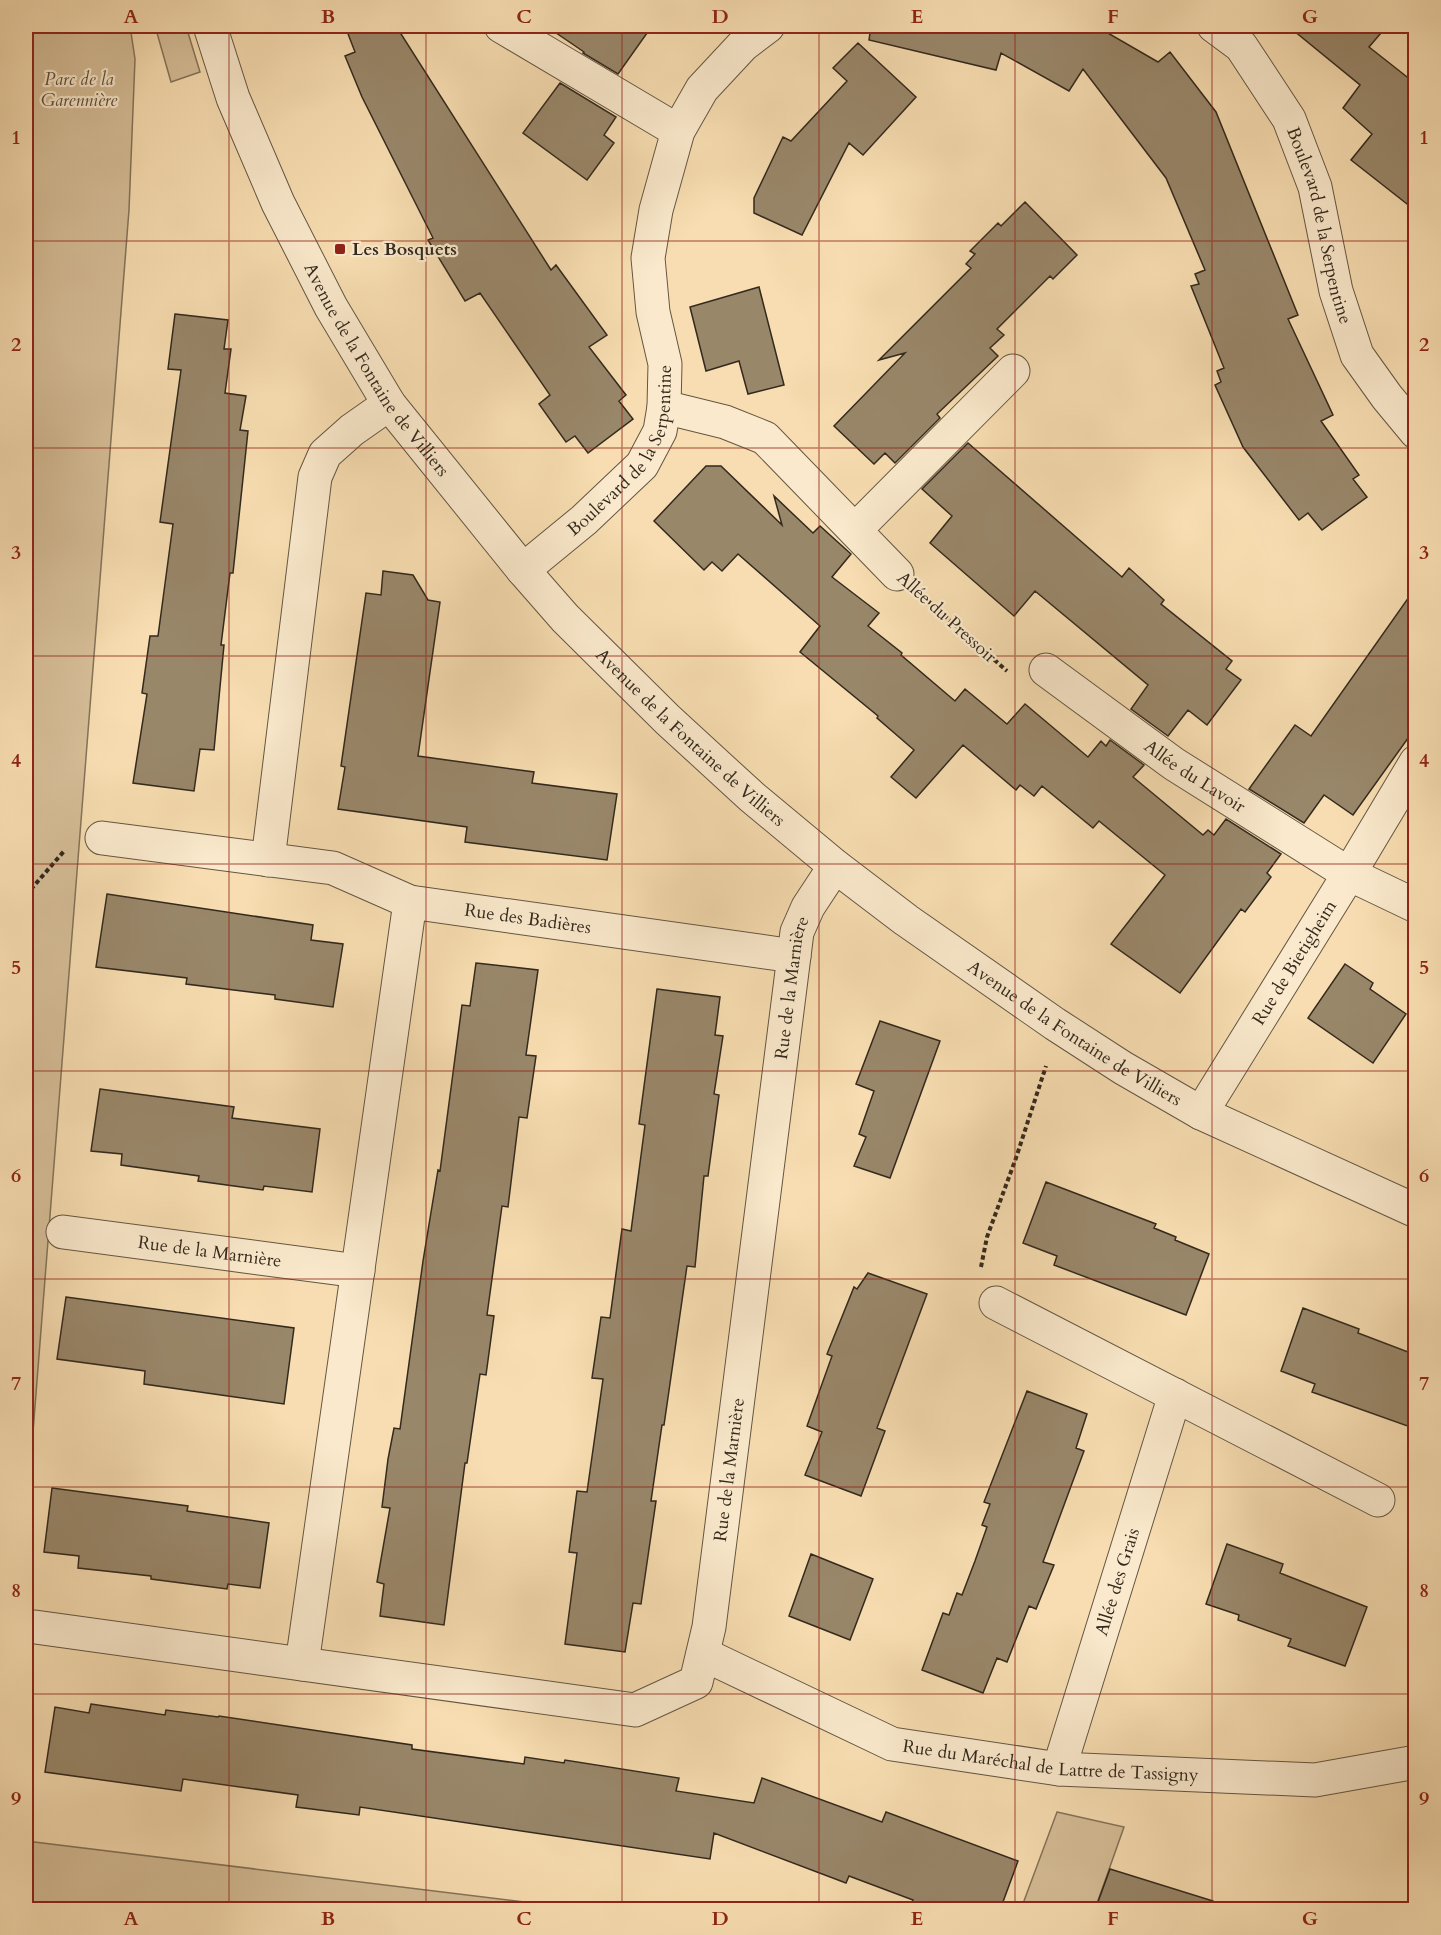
<svg xmlns="http://www.w3.org/2000/svg" width="1441" height="1935" font-family="Cardo,serif">
<style>
.green{fill:#d6be98;stroke:#84745a;stroke-width:1.5}
.building{fill:#99876a;stroke:#33291d;stroke-width:1.5}
.lines{fill:none;stroke-linecap:round;stroke-linejoin:round}
.minor-casing{stroke:#645642;stroke-width:35}
.path{stroke:#33291d;stroke-width:4;stroke-dasharray:4.5 3;stroke-linecap:butt}
.minor{stroke:#fae9cc;stroke-width:33}
.grid{fill:none;stroke:#8f2418;stroke-width:1.5;stroke-opacity:0.55}
.poi-dot{fill:#8f2418;stroke:#fae9cc;stroke-width:2}
.labels{text-anchor:middle;stroke-width:4.5;stroke-linejoin:round;paint-order:stroke}
.park-label{font-size:18px;font-style:italic;fill:#5c4e3c;stroke:#fae9cc}
.street-label{font-size:18px;fill:#33291d;stroke:#fae9cc}
.poi-label{font-size:18px;font-weight:bold;fill:#33291d;stroke:#fae9cc;text-anchor:start}
.neatline{fill:none;stroke:#8f2418;stroke-width:2}
.grid-label{font-size:20px;text-anchor:middle;font-weight:bold;fill:#8f2418}
</style>
<rect width="100%" height="100%" fill="#f7ddb1"/>
<filter id="stains"><feTurbulence type="fractalNoise" baseFrequency=".00333" numOctaves="4"/><feColorMatrix values="0 0 0 0 .2 0 0 0 0 .09 0 0 0 0 .02 0 0 0 .5 -.17"/></filter>
<radialGradient id="worn" r=".72"><stop offset=".6" stop-color="#630" stop-opacity="0"/><stop offset="1" stop-color="#630" stop-opacity=".3"/></radialGradient>
<path class="green" d="M 26,26 L 130,26 L 135,59 L 129,210 L 26,1521 Z
M 155,26 L 186,26 L 200,72 L 171,82 Z
M 1057,1812 L 1124,1827 L 1095,1909 L 1021,1909 Z
M 26,1841 L 582,1909 L 26,1909 Z"/>
<path class="building" d="M 345,26 L 396,26 L 551,270 L 556,265 L 607,335 L 589,347 L 626,395 L 619,401 L 633,419 L 588,453 L 575,436 L 566,442 L 539,404 L 550,395 L 480,293 L 465,301 L 428,240 L 433,238 L 362,97 L 345,56 L 355,52 Z
M 546,26 L 652,26 L 618,74 L 583,53 L 584,52 Z
M 871,26 L 1110,26 L 1106,32 L 1158,62 L 1170,52 L 1216,112 L 1298,315 L 1288,319 L 1333,415 L 1321,421 L 1359,475 L 1353,479 L 1367,497 L 1322,530 L 1308,513 L 1299,520 L 1243,447 L 1215,385 L 1221,382 L 1217,371 L 1224,368 L 1191,286 L 1199,284 L 1195,274 L 1205,270 L 1166,178 L 1083,69 L 1069,91 L 1001,53 L 996,70 L 869,40 Z
M 1288,26 L 1387,26 L 1369,47 L 1416,84 L 1416,211 L 1351,160 L 1372,134 L 1343,108 L 1360,85 Z
M 858,43 L 916,97 L 863,155 L 849,143 L 802,235 L 754,213 L 754,198 L 783,137 L 791,141 L 847,81 L 833,68 Z
M 560,83 L 616,117 L 604,135 L 614,143 L 587,180 L 523,133 Z
M 1025,202 L 1077,255 L 1053,279 L 1050,276 L 997,329 L 1004,335 L 990,348 L 998,356 L 937,414 L 940,418 L 895,463 L 885,453 L 874,464 L 834,426 L 905,353 L 879,360 L 971,268 L 966,264 L 975,254 L 970,251 L 998,223 L 1001,226 Z
M 759,287 L 784,385 L 748,394 L 739,361 L 706,371 L 690,307 Z
M 175,314 L 228,320 L 224,349 L 231,349 L 225,393 L 246,396 L 240,430 L 248,431 L 233,573 L 230,573 L 221,645 L 224,645 L 214,750 L 200,749 L 194,791 L 133,783 L 147,694 L 142,693 L 150,636 L 158,636 L 173,524 L 160,522 L 181,370 L 168,369 Z
M 968,443 L 1122,577 L 1129,568 L 1164,600 L 1161,604 L 1232,661 L 1226,669 L 1241,680 L 1207,725 L 1188,710 L 1168,736 L 1131,709 L 1148,685 L 1035,591 L 1014,616 L 930,543 L 952,516 L 922,489 Z
M 706,466 L 721,466 L 782,525 L 774,496 L 813,533 L 820,526 L 851,554 L 832,577 L 879,613 L 868,626 L 902,653 L 901,655 L 955,701 L 965,689 L 1007,724 L 1025,704 L 1088,757 L 1101,741 L 1106,746 L 1110,740 L 1144,765 L 1133,777 L 1203,835 L 1208,830 L 1214,835 L 1226,819 L 1281,854 L 1267,873 L 1271,877 L 1245,912 L 1241,909 L 1180,993 L 1111,944 L 1165,875 L 1099,821 L 1093,828 L 1042,786 L 1034,796 L 1020,785 L 1016,790 L 963,745 L 916,798 L 891,777 L 914,750 L 877,718 L 878,716 L 800,652 L 820,626 L 738,554 L 722,571 L 712,562 L 704,570 L 654,521 Z
M 383,571 L 413,575 L 428,600 L 440,602 L 418,756 L 534,772 L 532,783 L 617,794 L 607,860 L 465,842 L 467,827 L 338,809 L 345,767 L 341,766 L 366,593 L 381,595 Z
M 1416,587 L 1416,727 L 1353,815 L 1324,795 L 1304,823 L 1249,789 L 1295,725 L 1311,736 Z
M 107,894 L 313,925 L 311,940 L 343,944 L 333,1007 L 275,999 L 275,995 L 186,984 L 187,978 L 96,967 Z
M 476,963 L 538,970 L 526,1055 L 536,1056 L 527,1118 L 519,1117 L 508,1207 L 502,1206 L 487,1315 L 494,1316 L 486,1375 L 480,1374 L 467,1463 L 465,1463 L 444,1625 L 380,1616 L 384,1584 L 377,1582 L 390,1508 L 382,1507 L 388,1459 L 394,1428 L 400,1429 L 423,1261 L 438,1170 L 440,1171 L 462,1005 L 470,1006 Z
M 1345,964 L 1373,983 L 1370,989 L 1406,1014 L 1373,1063 L 1308,1018 Z
M 657,989 L 720,997 L 715,1035 L 723,1036 L 714,1094 L 719,1095 L 708,1176 L 704,1176 L 695,1267 L 687,1266 L 664,1425 L 662,1425 L 651,1501 L 656,1501 L 641,1604 L 633,1603 L 625,1652 L 565,1644 L 577,1553 L 569,1552 L 577,1491 L 587,1492 L 603,1379 L 592,1378 L 601,1317 L 610,1318 L 622,1229 L 631,1231 L 645,1125 L 639,1124 Z
M 880,1021 L 940,1041 L 890,1178 L 854,1166 L 866,1137 L 859,1134 L 874,1091 L 856,1084 Z
M 100,1089 L 234,1107 L 232,1118 L 320,1129 L 312,1192 L 264,1186 L 263,1190 L 198,1181 L 199,1176 L 121,1165 L 122,1154 L 91,1151 Z
M 1046,1182 L 1156,1224 L 1154,1228 L 1176,1237 L 1175,1240 L 1209,1254 L 1186,1315 L 1054,1265 L 1057,1256 L 1023,1243 Z
M 868,1273 L 927,1294 L 877,1428 L 885,1431 L 861,1496 L 805,1475 L 822,1432 L 807,1426 L 832,1356 L 827,1354 L 854,1287 L 857,1289 Z
M 66,1297 L 294,1328 L 284,1404 L 144,1384 L 145,1371 L 57,1359 Z
M 1303,1308 L 1359,1329 L 1358,1333 L 1416,1355 L 1416,1429 L 1312,1392 L 1315,1384 L 1281,1371 Z
M 1027,1391 L 1087,1414 L 1076,1448 L 1084,1451 L 1043,1562 L 1054,1565 L 1036,1609 L 1029,1606 L 1007,1662 L 997,1658 L 983,1693 L 922,1670 L 943,1613 L 949,1615 L 957,1593 L 962,1595 L 975,1561 L 987,1527 L 982,1525 L 990,1504 L 984,1502 Z
M 52,1488 L 188,1506 L 187,1511 L 269,1523 L 260,1588 L 228,1584 L 227,1589 L 151,1579 L 151,1576 L 78,1568 L 79,1556 L 44,1552 Z
M 1227,1544 L 1283,1564 L 1280,1573 L 1367,1607 L 1345,1666 L 1288,1646 L 1291,1639 L 1238,1620 L 1239,1615 L 1206,1604 Z
M 811,1554 L 873,1579 L 850,1640 L 789,1616 Z
M 91,1704 L 165,1715 L 166,1710 L 218,1717 L 219,1716 L 412,1745 L 412,1749 L 524,1764 L 525,1757 L 564,1763 L 565,1760 L 679,1778 L 676,1791 L 754,1803 L 762,1778 L 882,1822 L 886,1812 L 1018,1861 L 1000,1910 L 910,1910 L 913,1900 L 849,1876 L 846,1883 L 714,1833 L 710,1859 L 360,1807 L 359,1815 L 296,1807 L 298,1795 L 183,1779 L 181,1791 L 45,1772 L 55,1707 L 89,1713 Z
M 1110,1869 L 1213,1901 L 1211,1910 L 1095,1910 Z"/>
<g class="lines">
<defs>
<g id="minor">
<path id="s1" d="M 210,26 L 233,98 L 278,203 L 331,307 L 389,404 L 523,570 L 565,618 L 668,720 L 752,797 L 835,866 L 906,920 L 1055,1024 L 1123,1068 L 1201,1113 L 1416,1211"/>
<path d="M 501,26 L 678,131"/>
<path id="s2" d="M 1214,26 L 1241,46 L 1289,119 L 1315,187 L 1336,291 L 1357,355 L 1387,397 L 1416,432"/>
<path d="M 664,407 L 725,422 L 765,438 L 897,574"/>
<path d="M 855,530 L 1013,371"/>
<path id="s3" d="M 523,570 L 584,520 L 642,465 L 660,431 L 664,407 L 665,364 L 653,312 L 648,258 L 656,210 L 678,131 L 702,89 L 743,45 L 768,26"/>
<path id="s4" d="M 1046,670 L 1174,764 L 1349,874 L 1416,762"/>
<path id="s5" d="M 102,838 L 333,868 L 410,902 L 794,956"/>
<path d="M 268,860 L 315,477 L 325,454 L 352,430 L 389,404"/>
<path id="s6" d="M 1201,1113 L 1349,874 L 1416,906"/>
<path id="s7" d="M 63,1232 L 358,1271"/>
<path d="M 996,1303 L 1378,1500"/>
<path id="s8" d="M 35,1627 L 635,1710 L 696,1682 L 709,1627 L 797,932 L 808,907 L 835,866"/>
<path id="s9" d="M 703,1654 L 892,1744 L 1059,1769 L 1315,1780 L 1416,1762"/>
<path d="M 302,1664 L 410,902"/>
<path id="s10" d="M 1059,1769 L 1175,1395"/>
</g>
</defs>
<use href="#minor" class="minor-casing"/>
<path class="path" d="M 927,600 L 1007,671
M 26,895 L 65,850
M 981,1267 L 987,1237 L 1016,1158 L 1046,1066"/>
<use href="#minor" class="minor"/>
</g>
<path class="grid" d="M 229,26 L 229,1910M 426,26 L 426,1910M 622,26 L 622,1910M 819,26 L 819,1910M 1015,26 L 1015,1910M 1212,26 L 1212,1910M 26,241 L 1416,241M 26,448 L 1416,448M 26,656 L 1416,656M 26,864 L 1416,864M 26,1071 L 1416,1071M 26,1279 L 1416,1279M 26,1487 L 1416,1487M 26,1694 L 1416,1694"/>
<rect class="poi-dot" x="334" y="243" width="12" height="12" rx="3"/>
<g class="labels">
<g class="park-label">
<text x="79" y="85">Parc de la<tspan x="79" dy="21">Garennière</tspan></text>
</g>
<g class="street-label">
<text dy="6" stroke="none"><textPath href="#s2" startOffset="232">Boulevard de la Serpentine</textPath></text>
<text dy="6" stroke="none"><textPath href="#s1" startOffset="384">Avenue de la Fontaine de Villiers</textPath></text>
<text dy="6" stroke="none"><textPath href="#s3" startOffset="162">Boulevard de la Serpentine</textPath></text>
<text transform="translate(947 617) rotate(42)" y="6">Allée du Pressoir</text>
<text dy="6" stroke="none"><textPath href="#s1" startOffset="870">Avenue de la Fontaine de Villiers</textPath></text>
<text dy="6" stroke="none"><textPath href="#s4" startOffset="183">Allée du Lavoir</textPath></text>
<text dy="6" stroke="none"><textPath href="#s5" startOffset="436">Rue des Badières</textPath></text>
<text dy="6" stroke="none"><textPath href="#s6" startOffset="177">Rue de Bietigheim</textPath></text>
<text dy="6" stroke="none"><textPath href="#s8" startOffset="1374">Rue de la Marnière</textPath></text>
<text dy="6" stroke="none"><textPath href="#s1" startOffset="1356">Avenue de la Fontaine de Villiers</textPath></text>
<text dy="6" stroke="none"><textPath href="#s7" startOffset="148">Rue de la Marnière</textPath></text>
<text dy="6" stroke="none"><textPath href="#s8" startOffset="888">Rue de la Marnière</textPath></text>
<text dy="6" stroke="none"><textPath href="#s10" startOffset="196">Allée des Grais</textPath></text>
<text dy="6" stroke="none"><textPath href="#s9" startOffset="369">Rue du Maréchal de Lattre de Tassigny</textPath></text>
</g>
<g class="poi-label">
<text x="352" y="255">Les Bosquets</text>
</g>
</g>
<rect width="1441" height="1935" fill="none" stroke="#f7ddb1" stroke-width="66"/>
<rect x="33" y="33" width="1375" height="1869" class="neatline"/>
<g class="grid-label">
<text x="131" y="23">A</text>
<text x="328" y="23">B</text>
<text x="524" y="23">C</text>
<text x="720" y="23">D</text>
<text x="917" y="23">E</text>
<text x="1113" y="23">F</text>
<text x="1310" y="23">G</text>
<text x="16" y="144">1</text>
<text x="1424" y="144">1</text>
<text x="16" y="351">2</text>
<text x="1424" y="351">2</text>
<text x="16" y="559">3</text>
<text x="1424" y="559">3</text>
<text x="16" y="767">4</text>
<text x="1424" y="767">4</text>
<text x="16" y="974">5</text>
<text x="1424" y="974">5</text>
<text x="16" y="1182">6</text>
<text x="1424" y="1182">6</text>
<text x="16" y="1390">7</text>
<text x="1424" y="1390">7</text>
<text x="16" y="1597">8</text>
<text x="1424" y="1597">8</text>
<text x="16" y="1805">9</text>
<text x="1424" y="1805">9</text>
<text x="131" y="1925">A</text>
<text x="328" y="1925">B</text>
<text x="524" y="1925">C</text>
<text x="720" y="1925">D</text>
<text x="917" y="1925">E</text>
<text x="1113" y="1925">F</text>
<text x="1310" y="1925">G</text>
</g>
<rect width="100%" height="100%" filter="url(#stains)"/>
<rect width="100%" height="100%" fill="url(#worn)"/>
</svg>
